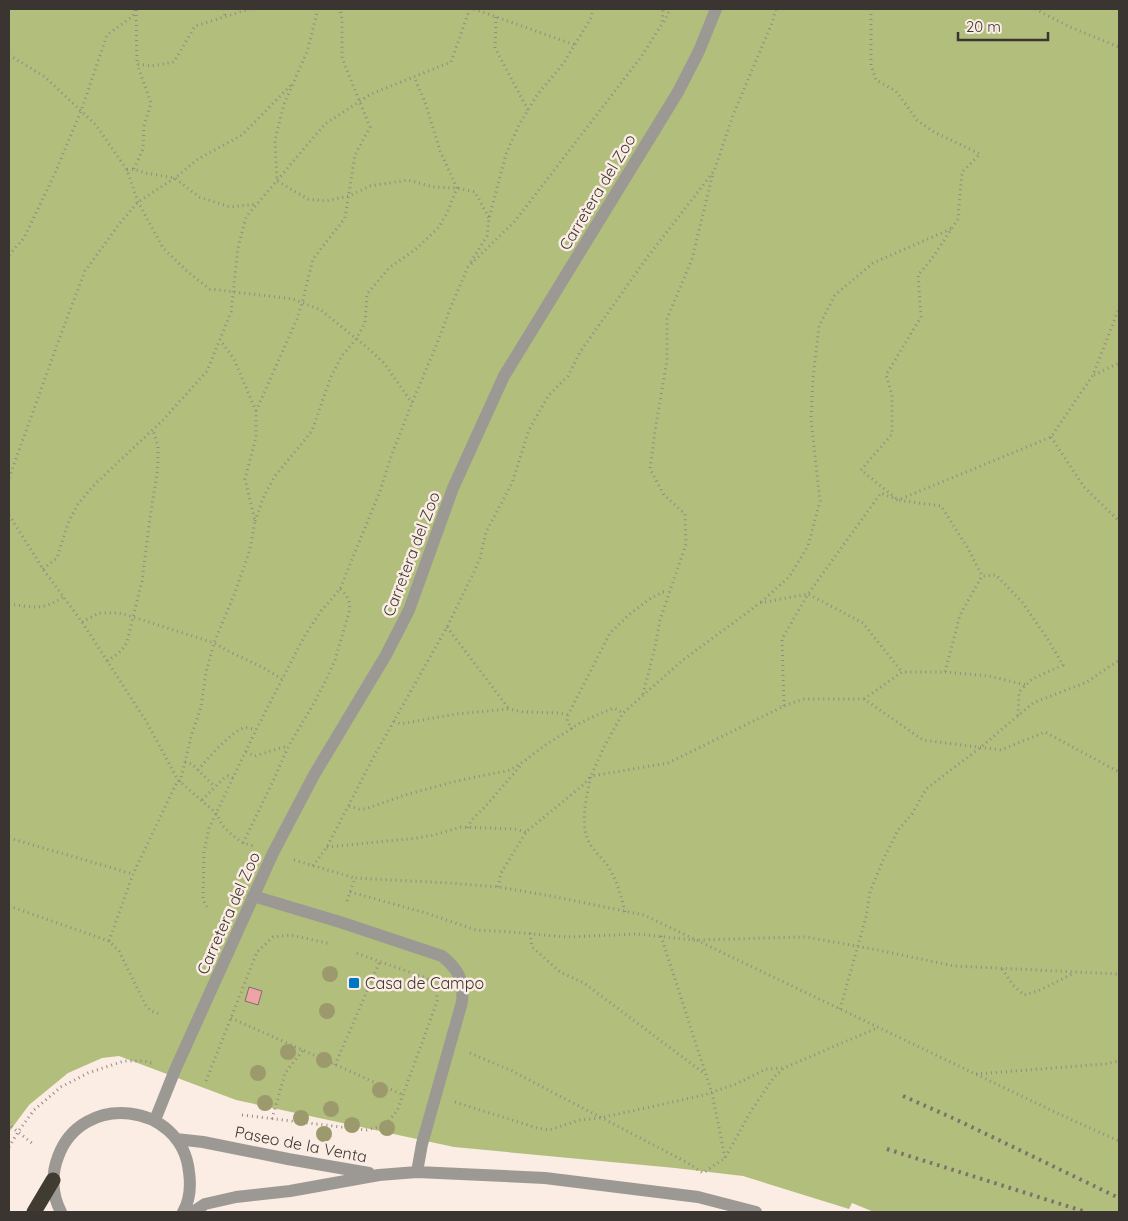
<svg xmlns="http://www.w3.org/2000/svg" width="1128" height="1221" font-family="Quicksand,sans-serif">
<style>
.forest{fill:#b2be7c}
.building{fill:#eea3a4;stroke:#7d6e6d}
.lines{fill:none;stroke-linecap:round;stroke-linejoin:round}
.path{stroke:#948a85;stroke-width:3;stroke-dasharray:1 4;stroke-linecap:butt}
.minor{stroke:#9c9994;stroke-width:12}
.highway{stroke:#413c31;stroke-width:15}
.rail{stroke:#7b726d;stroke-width:4;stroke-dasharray:2.5 5;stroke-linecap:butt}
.tree{fill:#9c9a6c}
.poi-dot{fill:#0277c1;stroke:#fbece4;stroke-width:2}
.labels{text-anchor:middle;stroke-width:5;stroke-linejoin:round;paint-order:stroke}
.street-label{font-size:16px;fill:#3b3532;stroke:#fbece4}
.poi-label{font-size:16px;fill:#3b3532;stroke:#fbece4;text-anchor:start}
</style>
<rect width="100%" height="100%" fill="#fbece4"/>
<path class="forest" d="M 9,9 L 1119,9 L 1119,1212 L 874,1212 L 852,1203 L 849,1209 L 743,1176 L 675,1168 L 454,1147 L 236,1100 L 119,1056 L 102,1058 L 68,1073 L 29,1105 L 9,1132 Z"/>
<path class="building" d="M 249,987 L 262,991 L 258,1005 L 245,1001 Z"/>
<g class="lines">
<path class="path" d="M 224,9 L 225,17
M 318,9 L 307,52 L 284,104 L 275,140 L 277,181 L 308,199 L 326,201 L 349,196 L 370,186 L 408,180 L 433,187 L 457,188 L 475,192 L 489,218
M 474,9 L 575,45
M 871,9 L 871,65 L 876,80 L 896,91 L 917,120 L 934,132 L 980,154 L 962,172 L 958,219 L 931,260 L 918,275 L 921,317 L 886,375 L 892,395 L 892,434 L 861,470 L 898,500 L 941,506 L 969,550 L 982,576 L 996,575 L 1022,602 L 1047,638 L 1063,665 L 1032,679 L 1019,692 L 1018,716
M 1035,9 L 1070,27 L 1119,47
M 136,10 L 137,64 L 151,66 L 174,62 L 195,26 L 250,9
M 496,17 L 495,48 L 528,110
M 664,22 L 670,9
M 9,55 L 45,77 L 96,125 L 127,170 L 138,202 L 163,248 L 189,273 L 210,289 L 293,299 L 321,310 L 369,349 L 384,363 L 412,403
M 134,169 L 143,149 L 144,126 L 151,103 L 137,64
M 127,170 L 134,169 L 145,173 L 175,178 L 199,197 L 230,207 L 257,204
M 9,255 L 24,238 L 55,173 L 81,111 L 107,35 L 133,16 L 135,9
M 471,262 L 487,236 L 489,218 L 506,154 L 519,125 L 537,95 L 563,64 L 591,18 L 593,9
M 1094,375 L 1119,363
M 256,411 L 297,319 L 302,303 L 313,259 L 345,218 L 355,155 L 370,127 L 342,58 L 342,19 L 340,9
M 1051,437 L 1084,487 L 1119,521
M 9,478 L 64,326 L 85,271 L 120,223 L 138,202 L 175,178 L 198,159 L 242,135 L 293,83
M 9,515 L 43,569 L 82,622 L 146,721 L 178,780 L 216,813 L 222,825 L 231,834 L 243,843 L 253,846
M 255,521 L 264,496 L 275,476 L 312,431 L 330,379 L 341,357 L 356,339 L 365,323 L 367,294 L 389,268 L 416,249 L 439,227 L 447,213 L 457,188 L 440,151 L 425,102 L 414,77
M 43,569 L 57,558 L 68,523 L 78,504 L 95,484 L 163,420 L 207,371 L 231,312 L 238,248 L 246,217 L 325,124 L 371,94 L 451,62 L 469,11 L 468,9
M 761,602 L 789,577 L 808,546 L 820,501 L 811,420 L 813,378 L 819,326 L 835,295 L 873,263 L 953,228
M 9,604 C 33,607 42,611 63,597
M 82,622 L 99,613 L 119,613 L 127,615 L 214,643 L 228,651 L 262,667 L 282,679
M 447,627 L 509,709
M 107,661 C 116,656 122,651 127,642 L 142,581 L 150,518 L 157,474 L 158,460 L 158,446 L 153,430
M 945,672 L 989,676 L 1026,685
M 643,694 L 655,647 L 660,620 L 686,544 L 685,514 L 664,495 L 650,469 L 655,431 L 667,360 L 667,319 L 692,259 L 713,173
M 864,699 L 902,672 L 945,672 L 960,615 L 982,576
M 784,706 L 782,639 L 808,594 L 863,623 L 902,672
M 394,721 L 400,724 L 456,714 L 509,709 L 523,712 L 560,713 L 568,715
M 572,729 L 567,721 L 568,715 L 610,633 L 631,613 L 651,598 L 663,592 L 668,593
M 246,752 L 255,756 L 283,747 L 288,747
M 185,762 L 192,764 L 215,787
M 198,770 C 206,760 233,730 244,728 C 248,727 252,729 256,730
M 180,782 L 191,737 L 201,707 L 206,672 L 214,643 L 234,595 L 244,567 L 250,549 L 255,521 L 245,479 L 256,437 L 256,411 L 234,359 L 220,340
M 202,800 L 225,777 L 228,776 L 233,778
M 349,806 L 359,809 L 365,809 L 408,794 L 461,780 L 510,770 L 523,762 L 544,746 L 580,723 L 599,714 L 614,708 L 623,713
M 468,828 C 470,819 479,813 485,807 C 497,793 509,779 521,765
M 9,838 L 133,874
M 243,843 L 274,779 L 288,747 L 314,703 L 326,680 L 335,660 L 350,609 C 349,599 347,595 340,589
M 327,847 L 417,838 L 434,835 L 461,827 L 515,829 L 526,832
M 294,860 L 355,878
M 313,866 L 327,847 L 373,758 L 447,627 L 474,572 L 480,558 L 486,532 L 512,483 L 529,430 L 543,405 L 549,395 L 568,376 L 580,352 L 646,259 L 714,171 L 733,115 L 772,23 L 776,9
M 498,887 L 501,873 L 526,832 L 583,785 L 591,776 L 604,747 L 623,713 L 683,660 L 760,603 L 808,594 L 881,493 L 898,500 L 1051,437 L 1093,375 L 1119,308
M 350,892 L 426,913 L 476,930 L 511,932 L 567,937 L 637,934 L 694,940 L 806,937 L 878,950 L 954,966 L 1119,974
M 347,901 L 355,878 L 449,883 L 498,887 L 551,896 L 644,915 L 1061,1115 L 1119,1141
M 9,906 L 109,941 L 119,951 L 146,1006 L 151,1011 L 160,1014
M 207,907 L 203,900 L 204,852 L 209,828 L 256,730 L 305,635 L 321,611 L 340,589 L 380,491 L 392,454 L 412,403 L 436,346 L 452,304 L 468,267 L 515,221 L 641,57 L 662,24 L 663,9
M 625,912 C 621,895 617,880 607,865 C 601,857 592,849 588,840 C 580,822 587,794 591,776 L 668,763 L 784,706 L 803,699 L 864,699 L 923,740 L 1001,750 L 1045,732 L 1119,772
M 530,933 L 532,947 L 560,972 L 584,983 L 705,1074
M 661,936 L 712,1093 L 725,1158
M 109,941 L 133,874 L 178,780
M 1002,969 L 1013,985 L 1024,995 L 1038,991 L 1074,973
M 840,1009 L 866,917 L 870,892 L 884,858 L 898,830 L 912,814 L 926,789 L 981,747 L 1033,703 L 1087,682 L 1119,660
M 231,1018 L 403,1095
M 470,1053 L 512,1071 L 688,1163 L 703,1173 L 725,1158 L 751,1111 L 774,1077 L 784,1068 L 877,1028
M 335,1065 L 380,961
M 976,1074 L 1105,1064 L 1119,1061
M 206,1081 L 257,952 L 273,937 L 291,935 L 331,944
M 455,1102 L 537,1128 L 549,1130 L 580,1120 L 600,1118 L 704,1095 L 736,1084 L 766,1069 L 783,1068
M 242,1115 L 366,1130 L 385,1125 L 397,1111 L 438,999 L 432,982 L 426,978 L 353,952
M 272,1119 L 285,1073 L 303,1050
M 9,1122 L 12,1127 L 33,1144
M 9,1147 L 18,1132 L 34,1110 L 61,1087 L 88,1073 L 124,1061 L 144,1061 L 155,1064"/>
<path class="minor" d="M 253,896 L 340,922 L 442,956 C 459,970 464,980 462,1002 L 422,1144 L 417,1172
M 155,1120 L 175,1070 L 273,853 L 314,775 L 386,655 L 409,610 L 453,488 L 504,376 L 678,92 L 699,51 L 716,9
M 176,1139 L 203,1142 L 288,1159 L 369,1173
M 61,1212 C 52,1195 51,1175 58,1157 C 81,1091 182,1102 189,1172 C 191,1186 190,1200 183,1212
M 193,1212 L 205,1204 L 236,1197 L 290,1191 L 379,1175 L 417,1172 L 545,1178 L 698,1197 L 756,1212"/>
<path class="highway" d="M 34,1212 L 53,1180"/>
<path class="rail" d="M 903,1096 L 955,1119 L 1119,1198
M 887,1149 L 1086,1212"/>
</g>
<g class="tree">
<circle cx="330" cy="974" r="8"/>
<circle cx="327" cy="1011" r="8"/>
<circle cx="288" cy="1052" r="8"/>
<circle cx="324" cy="1060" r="8"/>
<circle cx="258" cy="1073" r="8"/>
<circle cx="380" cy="1090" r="8"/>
<circle cx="265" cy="1103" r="8"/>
<circle cx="331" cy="1109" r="8"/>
<circle cx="301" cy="1118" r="8"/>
<circle cx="352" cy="1125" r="8"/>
<circle cx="387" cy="1128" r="8"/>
<circle cx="324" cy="1134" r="8"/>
</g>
<rect class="poi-dot" x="348" y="977" width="12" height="12" rx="2.5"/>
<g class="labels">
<g class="street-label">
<text transform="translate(597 192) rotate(-59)" y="6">Carretera del Zoo</text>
<text transform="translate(411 554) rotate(-69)" y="6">Carretera del Zoo</text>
<text transform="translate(228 913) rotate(-66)" y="6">Carretera del Zoo</text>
<text transform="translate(301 1144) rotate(11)" y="6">Paseo de la Venta</text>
</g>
<g class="poi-label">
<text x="365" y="989">Casa de Campo</text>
</g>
</g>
<rect width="1128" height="1221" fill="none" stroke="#3b3532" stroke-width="20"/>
<path d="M958 32v8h90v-8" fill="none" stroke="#3b3532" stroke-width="2.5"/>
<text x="966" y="32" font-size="15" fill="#3b3532" stroke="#fbece4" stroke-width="4" paint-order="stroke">20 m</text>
</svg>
